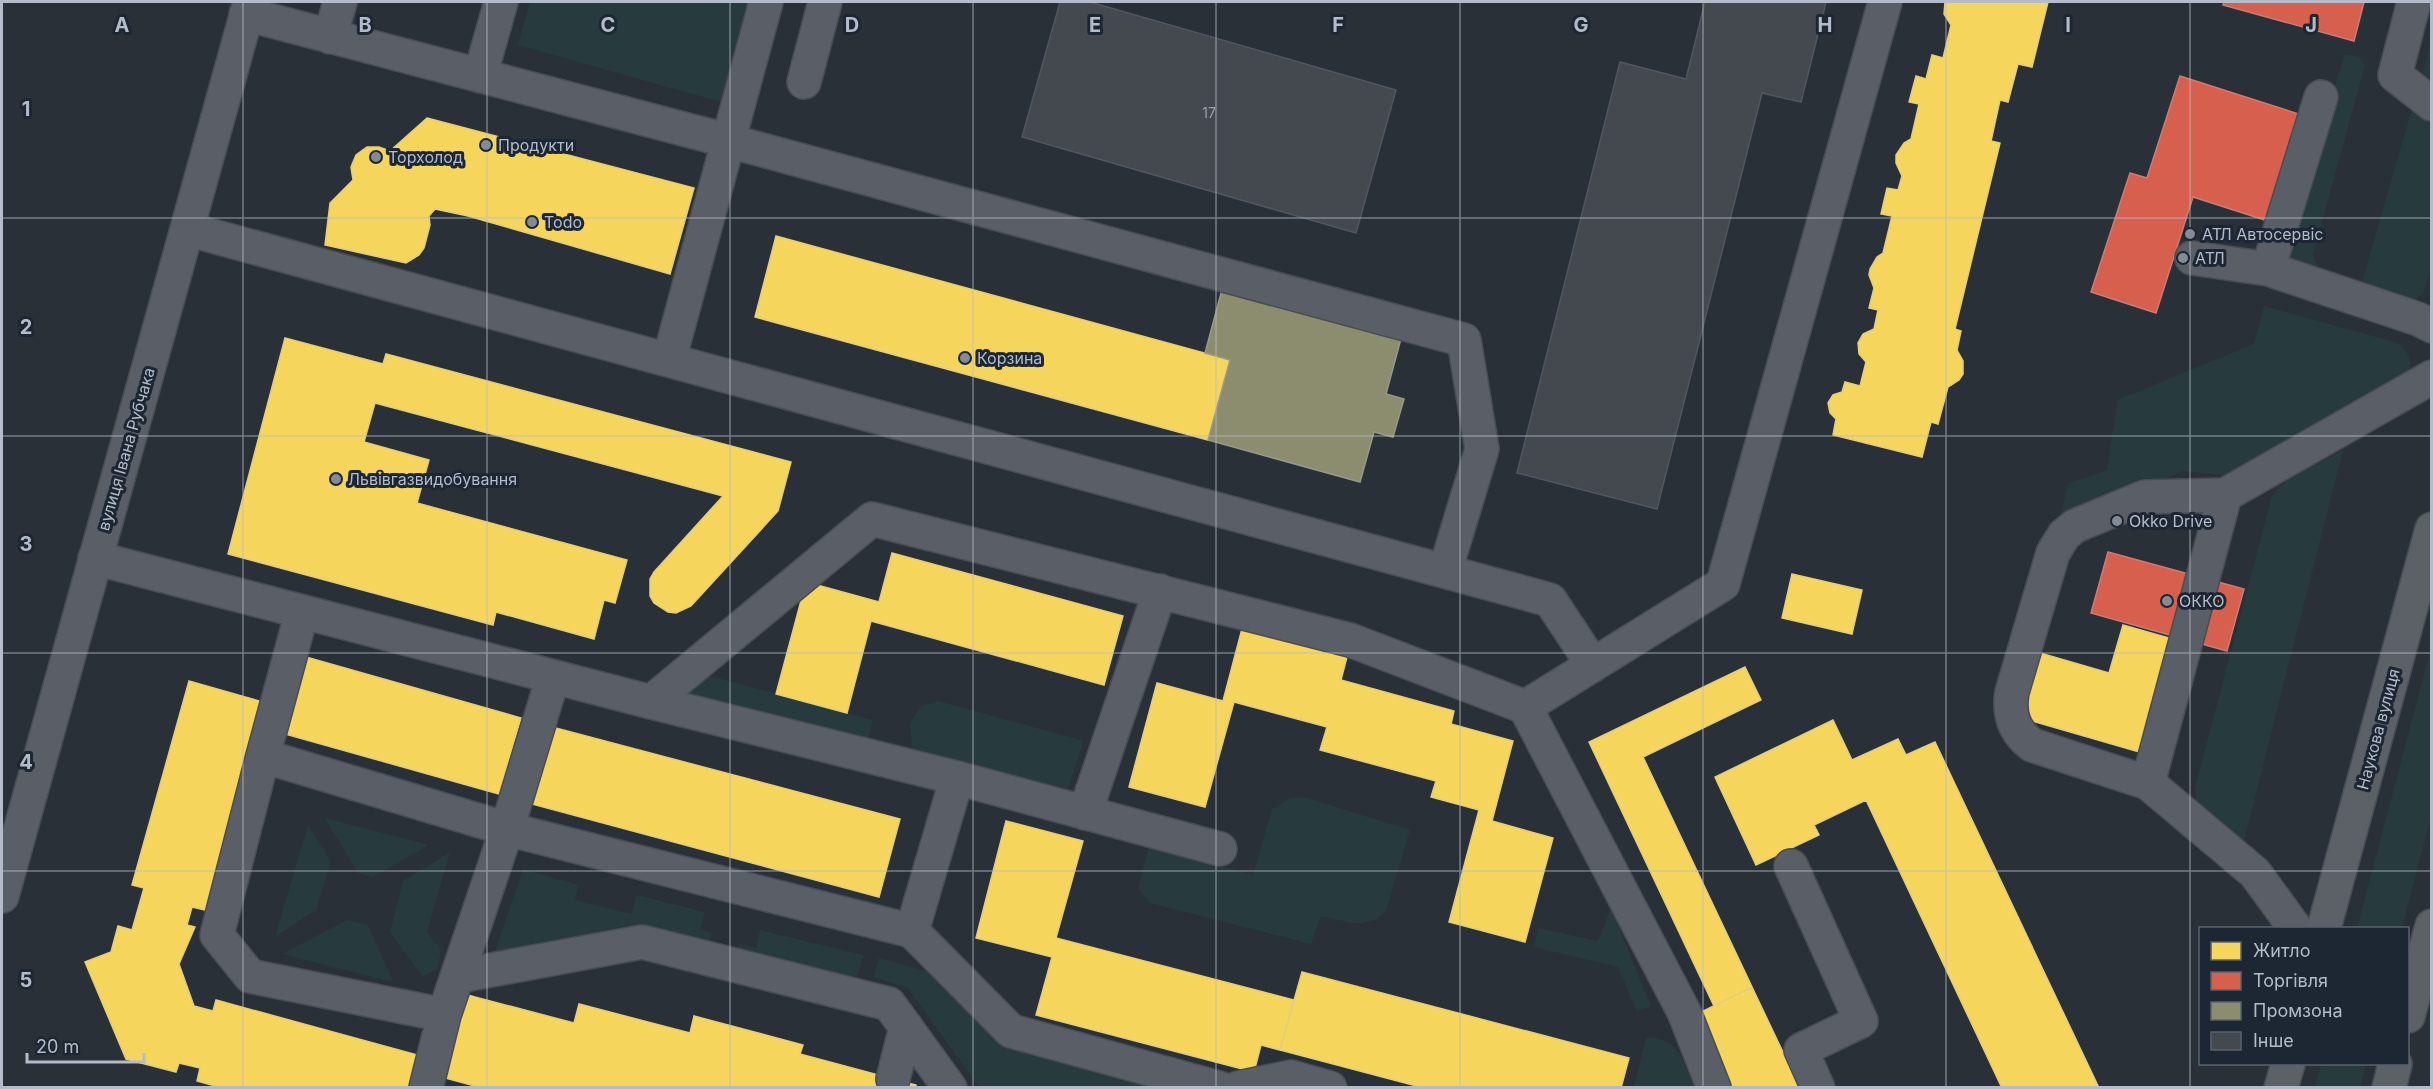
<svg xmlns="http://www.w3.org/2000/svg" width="2433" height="1089" font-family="Inter,sans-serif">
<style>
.green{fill:#273a3e}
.homes{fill:#f6d55c;stroke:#e2ce7d;stroke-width:1.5}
.shops{fill:#d6604d;stroke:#cc7c72;stroke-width:1.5}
.industry{fill:#8c8c6e;stroke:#989a89;stroke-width:1.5}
.building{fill:#444950;stroke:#52575f;stroke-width:1.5}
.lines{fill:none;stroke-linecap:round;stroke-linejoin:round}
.minor-casing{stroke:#484c53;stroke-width:36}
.major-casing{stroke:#484c55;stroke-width:36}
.minor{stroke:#5a5e66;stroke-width:33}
.major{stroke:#5c6168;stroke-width:33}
.grid{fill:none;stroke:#b4bcc9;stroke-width:1.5;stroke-opacity:0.55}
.poi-dot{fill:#848b96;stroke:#1d2633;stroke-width:2}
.labels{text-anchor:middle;stroke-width:6;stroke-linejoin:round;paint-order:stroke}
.number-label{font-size:14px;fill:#989fab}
.poi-label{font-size:16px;fill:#b4bcc9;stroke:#1d2633;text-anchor:start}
.street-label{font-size:16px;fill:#b4bcc9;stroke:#1d2633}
.grid-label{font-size:20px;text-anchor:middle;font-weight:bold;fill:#b4bcc9;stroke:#1d2633;stroke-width:6;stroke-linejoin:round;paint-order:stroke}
</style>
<rect width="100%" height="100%" fill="#2a3038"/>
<path class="green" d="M 530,2 L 749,2 L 721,102 L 518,45 Z
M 2431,43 L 2432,264 L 2423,294 L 2406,305 L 2360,289 Z
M 2345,54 L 2360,57 L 2365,66 L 2313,254 L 2324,280 L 2287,269 L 2282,247 Z
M 2264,306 L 2398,343 C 2412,353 2415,369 2402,381 L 2223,475 L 2183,471 L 2058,526 L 2068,484 L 2107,470 L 2117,400 L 2254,344 Z
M 2343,450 L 2242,849 L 2196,802 L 2195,789 L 2198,776 L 2272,496 L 2286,480 Z
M 2431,648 L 2431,817 L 2402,928 L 2357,928 Z
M 688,670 L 873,720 L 865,750 L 680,699 Z
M 938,701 L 1084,741 L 1068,789 L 912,748 L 910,724 L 921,706 Z
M 1290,798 L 1307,798 L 1410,830 L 1386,911 L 1375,920 L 1357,924 L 1321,916 L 1311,944 L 1150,903 L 1138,889 L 1149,847 L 1253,875 L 1272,809 Z
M 325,818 L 429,845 L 373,877 L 358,873 Z
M 308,825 L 331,862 L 316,910 L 275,937 Z
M 450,852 L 427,932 L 441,950 L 438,968 L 423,977 L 390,932 L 403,881 Z
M 523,869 L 578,885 L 575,900 L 631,914 L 637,895 L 705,912 L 700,930 L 712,933 L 709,942 L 636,924 L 495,952 Z
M 1611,908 L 1651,1006 L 1637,1012 L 1618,967 L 1534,947 L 1538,928 L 1598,941 Z
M 347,920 L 368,925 L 393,982 L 282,954 Z
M 760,930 L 863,955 L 856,981 L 737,952 L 739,944 L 756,948 Z
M 879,958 L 940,975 L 1002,1046 L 1150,1087 L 979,1087 L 908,988 L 874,977 Z
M 1646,1037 C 1681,1040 1682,1059 1694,1087 L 1634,1087 Z
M 2321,1064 L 2366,1064 L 2360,1087 L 2315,1087 Z"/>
<path class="homes" d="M 1945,2 L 2048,2 L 2032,67 L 2018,64 L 2008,102 L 2000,100 L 1991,141 L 2000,143 L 1955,329 L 1961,331 L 1957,350 L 1963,361 L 1963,374 L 1959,380 L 1948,387 L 1938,424 L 1931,422 L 1922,457 L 1833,435 L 1836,419 L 1830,413 L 1828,403 L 1833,395 L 1842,392 L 1845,382 L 1860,386 L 1866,362 L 1859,354 L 1858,343 L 1863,334 L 1874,329 L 1878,310 L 1869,308 L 1874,288 L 1869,275 L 1870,269 L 1877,257 L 1883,253 L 1892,216 L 1881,214 L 1887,188 L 1898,190 L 1902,176 L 1896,163 L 1896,155 L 1904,143 L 1911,139 L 1919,104 L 1909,102 L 1916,76 L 1926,79 L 1932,55 L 1943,58 L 1951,25 L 1944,14 Z
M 427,118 L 694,188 L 670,274 L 468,216 L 435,209 L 429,216 L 430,225 L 424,248 L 419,255 L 406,263 L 325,245 L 330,203 L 353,180 L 351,167 L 356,155 L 367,147 L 379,147 L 390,151 Z
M 776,236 L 1230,360 L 1208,440 L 755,317 Z
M 285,338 L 383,364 L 386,354 L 791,462 L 778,511 L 691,606 L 676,613 L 668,612 L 654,603 L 650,596 L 650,579 L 654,572 L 723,496 L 375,403 L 364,442 L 429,460 L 417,503 L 627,560 L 615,603 L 604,600 L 594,639 L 496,612 L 493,625 L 228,554 Z
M 892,553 L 1123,616 L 1104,685 L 871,621 L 847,713 L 776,694 L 806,582 L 879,602 Z
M 1792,574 L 1862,590 L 1852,634 L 1782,618 Z
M 1243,625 L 1348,653 L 1341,680 L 1454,711 L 1451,724 L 1513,741 L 1492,821 L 1553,838 L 1525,942 L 1449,922 L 1479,810 L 1431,797 L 1436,781 L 1320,750 L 1327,727 L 1234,702 L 1205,807 L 1129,787 L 1157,683 L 1223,701 Z
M 2123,625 L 2176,640 L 2143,753 L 2022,718 L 2040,653 L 2109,673 Z
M 299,655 L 521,718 L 499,794 L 278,732 Z
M 1745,667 L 1761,700 L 1643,757 L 1752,987 L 1714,1006 L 1589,742 Z
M 189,681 L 263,702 L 205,910 L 192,907 L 187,925 L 195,927 L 179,964 L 194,1006 L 213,1011 L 216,1000 L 421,1056 L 412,1088 L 222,1088 L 197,1081 L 200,1068 L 179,1063 L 176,1072 L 126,1059 L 85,962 L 111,952 L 118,926 L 132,930 L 144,888 L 132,885 Z
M 1833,720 L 1852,760 L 1898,739 L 1906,755 L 1935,742 L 2099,1088 L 2002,1088 L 1866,800 L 1814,825 L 1819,835 L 1756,865 L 1715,777 Z
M 552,727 L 900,819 L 879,897 L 532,804 Z
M 1006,821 L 1083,841 L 1056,938 L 1294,1000 L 1280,1050 L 1261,1045 L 1254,1072 L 1036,1015 L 1052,957 L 976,938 Z
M 1302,972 L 1629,1058 L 1621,1088 L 1424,1088 L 1280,1050 Z
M 1752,987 L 1800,1088 L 1727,1088 L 1693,1016 Z
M 460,993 L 574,1023 L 579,1004 L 690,1033 L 694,1016 L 803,1045 L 800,1054 L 916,1085 L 916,1088 L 482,1088 L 438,1076 Z"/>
<path class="shops" d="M 2224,2 L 2364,2 L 2354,41 L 2223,5 Z
M 2180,76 L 2305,116 L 2271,222 L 2193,197 L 2156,313 L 2091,292 L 2130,173 L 2147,178 Z
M 2108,552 L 2244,589 L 2227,651 L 2091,613 Z"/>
<path class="industry" d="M 1223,286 L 1402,335 L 1386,394 L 1404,399 L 1393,437 L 1374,432 L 1360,482 L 1208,440 L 1230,360 L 1205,353 Z"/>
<path class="building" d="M 1060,2 L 1090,2 L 1396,90 L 1356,233 L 1022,137 Z
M 1705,2 L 1826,2 L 1801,102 L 1762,93 L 1657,509 L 1517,473 L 1620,62 L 1686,79 Z"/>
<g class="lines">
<defs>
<path id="minor" d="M 2414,2 L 2395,75 L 2432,104
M 246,14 L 729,141 L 1464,340 L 1482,449 L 1445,571
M 330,37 L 340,2
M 480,76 L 501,2
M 804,82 L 825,2
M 2321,97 L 2268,269 L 2418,319 L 2432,326
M 187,229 L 1550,600 L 1593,665
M 2192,258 L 2268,269
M 669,360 L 766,2
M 95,558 L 651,702 L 872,519 L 1350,640 L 1525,707 L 1684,1012 L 1714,1088
M 302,612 L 263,756 L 507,829 L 912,931 L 957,778 L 651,702
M 1525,707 L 1723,584 L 1885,2
M 263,756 L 217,935 L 250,976 L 444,1015
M 957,778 L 1220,849
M 2148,783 L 2032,745 C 2014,731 2008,715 2012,692 L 2053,553 L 2064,535 L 2075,526 L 2145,497 L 2225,495
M 1085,813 L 1160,591
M 1791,866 L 1861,1021 L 1801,1050 L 1818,1088
M 2,896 L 250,2
M 2295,928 L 2255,873 L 2148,783 L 2225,495 L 2432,377
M 912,931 L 1011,1031 L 1219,1088
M 459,976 L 642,942 L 889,1004 L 950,1088
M 893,1079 L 906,1027
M 426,1088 L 444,1015 L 507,829 L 553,677
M 1238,1088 L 1291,1077 L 1330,1088"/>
<path id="major" d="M 2324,928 L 2432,529
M 2408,1016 L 2432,926
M 2281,1088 L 2288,1064
M 2389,1088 L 2395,1064"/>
</defs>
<use href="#minor" class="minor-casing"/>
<use href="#major" class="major-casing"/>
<use href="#minor" class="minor"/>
<use href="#major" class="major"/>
</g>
<path class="grid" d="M 243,2 L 243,1088M 487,2 L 487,1088M 730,2 L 730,1088M 973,2 L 973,1088M 1216,2 L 1216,1088M 1460,2 L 1460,1088M 1703,2 L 1703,1088M 1946,2 L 1946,1088M 2190,2 L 2190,1088M 2,218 L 2432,218M 2,436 L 2432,436M 2,653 L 2432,653M 2,871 L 2432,871"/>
<g class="poi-dot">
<circle cx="486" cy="145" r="6"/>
<circle cx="376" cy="157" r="6"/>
<circle cx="532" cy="222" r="6"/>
<circle cx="2190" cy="234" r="6"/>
<circle cx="2183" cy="258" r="6"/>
<circle cx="965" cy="358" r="6"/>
<circle cx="336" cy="479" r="6"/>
<circle cx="2117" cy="521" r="6"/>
<circle cx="2167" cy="601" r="6"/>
</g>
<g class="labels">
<g class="number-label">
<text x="1209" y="118">17</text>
</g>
<g class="poi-label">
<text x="498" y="151">Продукти</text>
<text x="388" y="163">Торхолод</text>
<text x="544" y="228">Todo</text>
<text x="2202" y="240">АТЛ Автосервіс</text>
<text x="2195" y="264">АТЛ</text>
<text x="977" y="364">Корзина</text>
<text x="348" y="485">Львівгазвидобування</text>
<text x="2129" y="527">Okko Drive</text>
<text x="2179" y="607">ОККО</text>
</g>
<g class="street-label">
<text transform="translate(126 449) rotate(-74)" y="6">вулиця Івана Рубчака</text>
<text transform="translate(2378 729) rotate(-75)" y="6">Наукова вулиця</text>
</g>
</g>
<g class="grid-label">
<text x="122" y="32">A</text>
<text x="365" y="32">B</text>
<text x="608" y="32">C</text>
<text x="852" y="32">D</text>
<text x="1095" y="32">E</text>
<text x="1338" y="32">F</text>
<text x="1581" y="32">G</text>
<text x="1825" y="32">H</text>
<text x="2068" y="32">I</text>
<text x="2311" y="32">J</text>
<text x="26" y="116">1</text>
<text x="26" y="334">2</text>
<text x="26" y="551">3</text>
<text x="26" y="769">4</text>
<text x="26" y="987">5</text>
</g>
<rect width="2433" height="1089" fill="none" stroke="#b4bcc9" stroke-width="6"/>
<rect x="2199" y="927" width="210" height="138" fill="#1d2633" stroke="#59626f" stroke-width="1.5"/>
<rect x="2211" y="942" width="30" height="18" fill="#f6d55c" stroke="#59626f" stroke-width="1.5"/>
<text x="2253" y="957" font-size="18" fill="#b4bcc9">Житло</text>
<rect x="2211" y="972" width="30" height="18" fill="#d6604d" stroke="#59626f" stroke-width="1.5"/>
<text x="2253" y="987" font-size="18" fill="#b4bcc9">Торгівля</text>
<rect x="2211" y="1002" width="30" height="18" fill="#8c8c6e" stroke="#59626f" stroke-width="1.5"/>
<text x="2253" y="1017" font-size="18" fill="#b4bcc9">Промзона</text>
<rect x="2211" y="1032" width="30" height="18" fill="#444950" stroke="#59626f" stroke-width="1.5"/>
<text x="2253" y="1047" font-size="18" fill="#b4bcc9">Інше</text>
<path d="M27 1053v9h117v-9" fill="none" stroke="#b4bcc9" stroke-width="3"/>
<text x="36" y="1053" font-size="18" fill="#b4bcc9" stroke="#1d2633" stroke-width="4.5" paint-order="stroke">20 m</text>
</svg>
